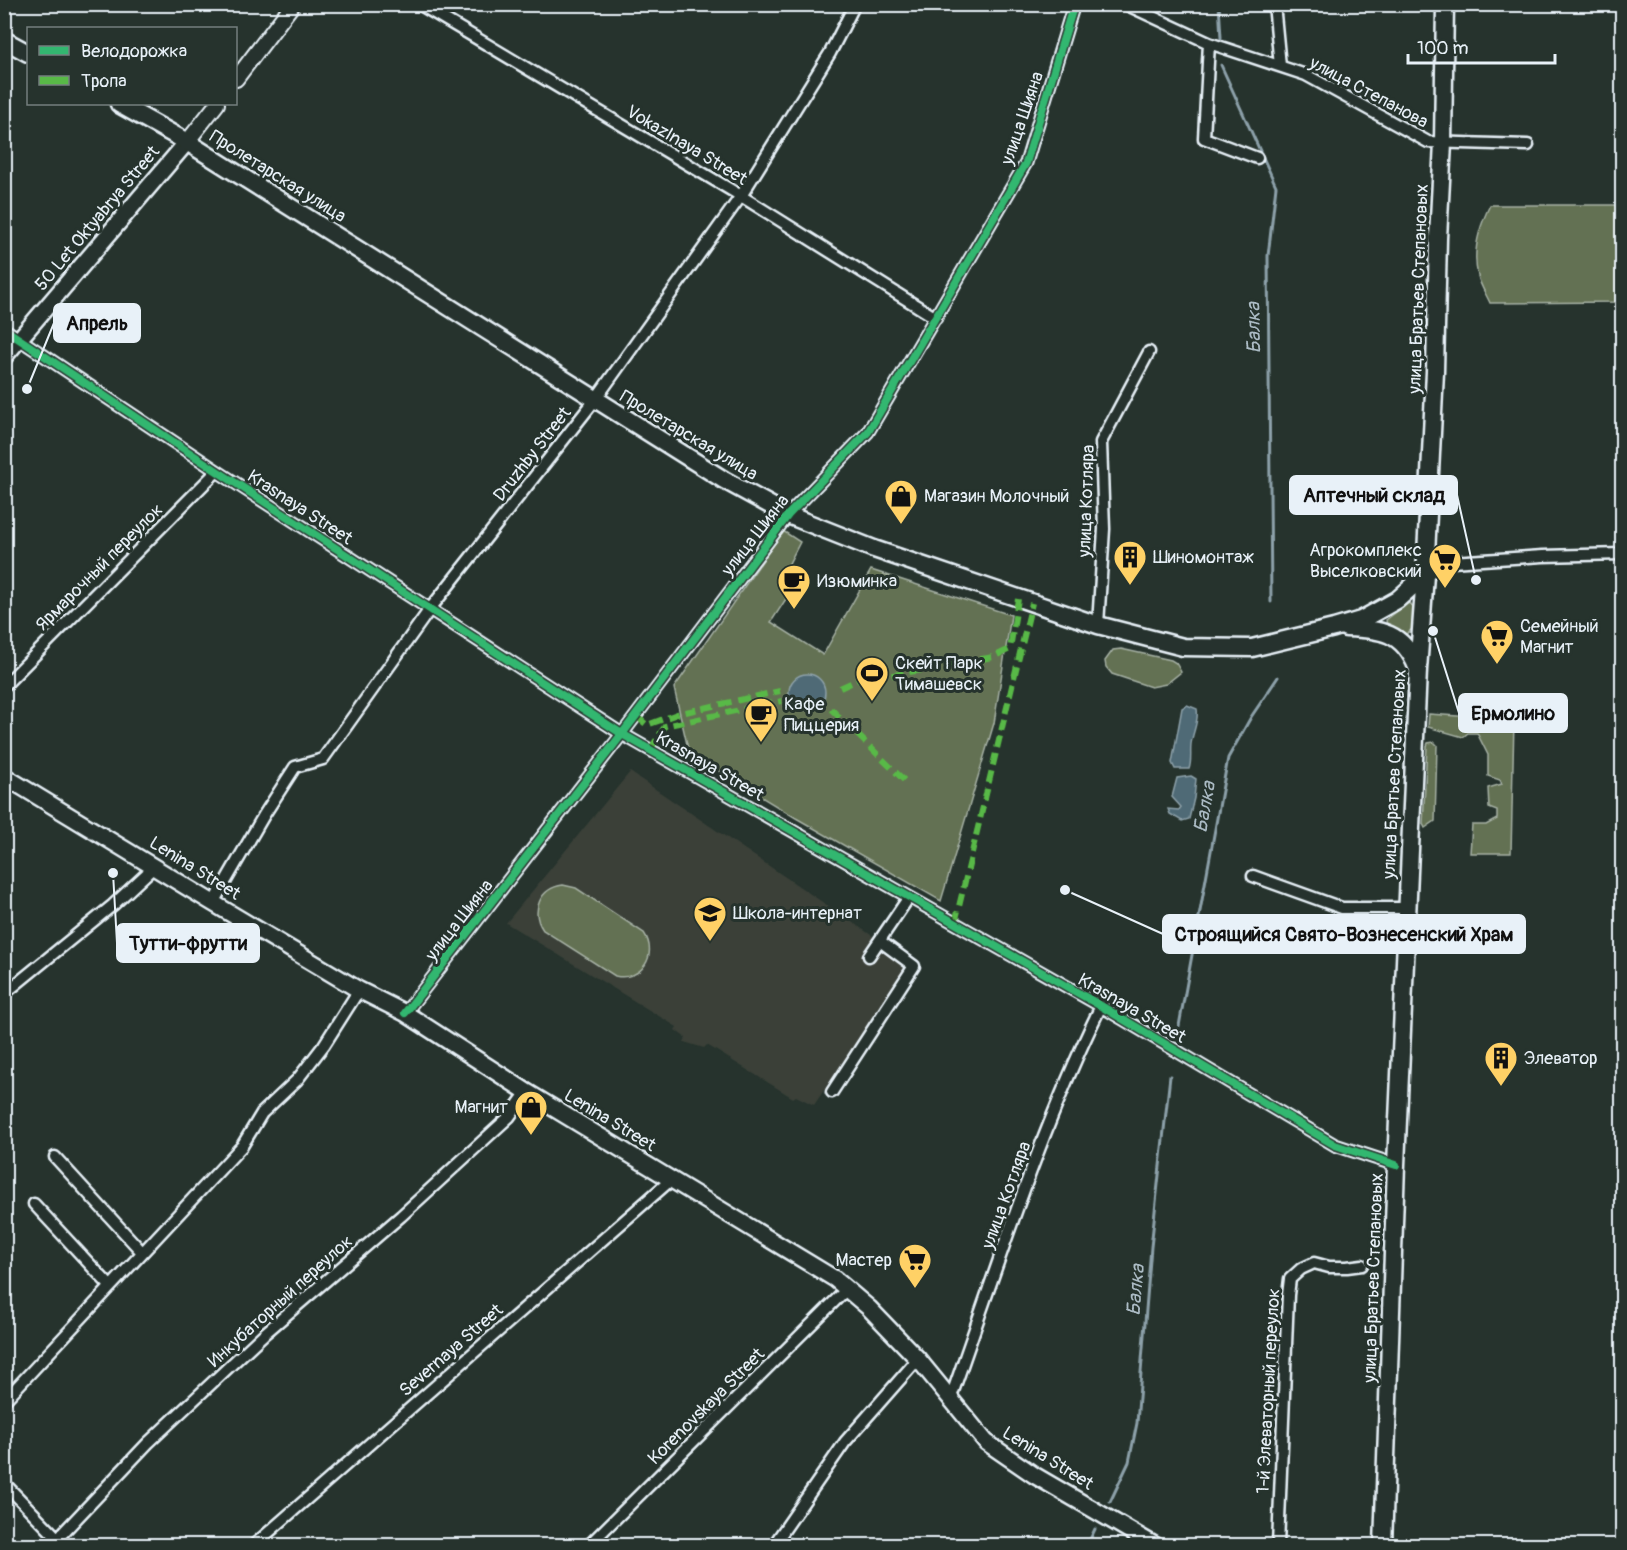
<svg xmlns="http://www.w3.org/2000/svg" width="1627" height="1550" font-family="Pangolin,sans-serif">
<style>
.built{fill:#3a4038}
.green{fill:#647152;stroke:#a6b1a5;stroke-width:1.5}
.water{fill:#506b76;stroke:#8da1aa;stroke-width:1.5}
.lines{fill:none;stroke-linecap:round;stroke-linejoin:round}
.stream{stroke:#8da1aa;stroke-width:3}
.minor-casing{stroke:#e8f1f8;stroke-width:15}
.tertiary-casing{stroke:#e8f1f8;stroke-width:18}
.secondary-casing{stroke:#e8f1f8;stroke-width:20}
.primary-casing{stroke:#e8f1f8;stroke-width:21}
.minor{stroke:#26332d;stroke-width:10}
.tertiary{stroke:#26332d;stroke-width:14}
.secondary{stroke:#26332d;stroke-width:15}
.primary{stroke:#26332d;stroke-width:16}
.quiet{stroke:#58b947;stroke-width:6;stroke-dasharray:12 6;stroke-linecap:butt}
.cycleway-casing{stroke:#26332d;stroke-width:11}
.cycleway{stroke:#33b770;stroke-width:8}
.labels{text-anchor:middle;stroke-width:6;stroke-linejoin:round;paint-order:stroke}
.street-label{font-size:18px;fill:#e8f1f8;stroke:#26332d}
.poi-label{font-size:18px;fill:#e8f1f8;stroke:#26332d;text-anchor:start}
.water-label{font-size:20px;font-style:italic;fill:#abbbc4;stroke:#26332d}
.leader{fill:none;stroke:#e8f1f8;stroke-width:2}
.callout-dot{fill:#e8f1f8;stroke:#26332d;stroke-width:2}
.callout{fill:#e8f1f8;stroke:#e8f1f8;stroke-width:2}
.callout-label{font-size:20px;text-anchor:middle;font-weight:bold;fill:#111}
</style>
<rect width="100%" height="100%" fill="#26332d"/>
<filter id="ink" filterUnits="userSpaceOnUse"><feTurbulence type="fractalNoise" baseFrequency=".0167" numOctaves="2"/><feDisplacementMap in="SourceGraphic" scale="12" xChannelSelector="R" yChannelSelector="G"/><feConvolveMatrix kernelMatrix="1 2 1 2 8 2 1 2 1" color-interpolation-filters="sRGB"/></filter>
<g filter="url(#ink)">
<path class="built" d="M 630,772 L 911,962 L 814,1105 L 796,1096 L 793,1098 L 707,1045 L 704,1048 L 684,1042 L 686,1038 L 675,1030 L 677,1027 L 506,923 Z"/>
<path class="green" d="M 1490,205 L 1622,205 L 1622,302 L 1490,303 C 1486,294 1480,285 1478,276 C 1472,252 1479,227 1490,205 Z
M 783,531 L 800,542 L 784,573 L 797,582 L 771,622 L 823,655 L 871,570 L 1011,615 L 994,723 L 941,901 L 796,818 L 689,753 L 674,688 Z
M 1408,603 L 1413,606 L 1415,614 L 1412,629 L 1406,634 L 1387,625 L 1386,620 Z
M 1121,649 L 1171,660 L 1176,663 L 1181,672 L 1166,684 L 1151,687 L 1112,674 L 1106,667 L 1105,661 L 1113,650 Z
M 1429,714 L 1514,720 L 1511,853 L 1470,853 L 1472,825 L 1486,825 L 1497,819 L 1497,811 L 1489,808 L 1488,788 L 1502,784 L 1500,780 L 1488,776 L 1488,755 L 1477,733 L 1468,733 L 1463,737 L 1428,727 Z
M 1434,742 L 1437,745 L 1435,821 L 1425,828 L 1423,824 L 1427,746 L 1428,743 Z
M 563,885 L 576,888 L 644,933 C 659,955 641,982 615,976 L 543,930 C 530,911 540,888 563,885 Z"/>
<path class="water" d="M789 692a18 18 0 1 1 36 0a18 18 0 1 1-36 0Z
M 1187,705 L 1197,709 C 1199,721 1193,731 1191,744 C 1190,753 1192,761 1189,769 L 1175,769 L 1172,763 L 1182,708 Z
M 1191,776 L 1196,779 L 1194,798 L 1189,819 L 1182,821 L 1170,814 L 1168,809 L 1179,810 L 1181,807 L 1172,797 L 1177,778 Z"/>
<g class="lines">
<path class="stream" d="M 1219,4 L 1221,38
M 1221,65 L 1276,186 L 1268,256 L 1271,602
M 1179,1026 L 1228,758 L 1251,717 L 1278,677
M 1110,1502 L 1129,1462 L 1137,1423 L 1151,1247 L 1170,1076
M 1087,1546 L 1095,1529"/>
<defs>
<path id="minor" d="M 419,4 L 741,196 L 936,318
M 1125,4 L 1209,43 L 1306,75 L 1428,142 L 1528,145
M 1274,4 L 1280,66
M 1209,43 L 1204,138 L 1257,158
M 4,329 L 217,471 L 622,734 L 1101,1006 L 1335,1145 L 1396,1165
M 1425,575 L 1451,562 L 1543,556 L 1622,554
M 1098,625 L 1104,529 L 1101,442 L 1149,352
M 4,686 L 217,471
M 1253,876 L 1342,908 L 1407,908
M 213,903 L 264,815 L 295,767 L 323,759 L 430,609 L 595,400 L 741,196 L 830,53 L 855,4
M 869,956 L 909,897
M 4,994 L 113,905 L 155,866
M 405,1013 L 622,734 L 788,515 L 868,432 L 1026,163 L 1074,4
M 832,1092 L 914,966 L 880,941
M 55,1157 L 142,1252
M 34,1204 L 110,1286
M 950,1400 C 997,1268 1039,1132 1101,1006
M 4,1401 L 242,1146 L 262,1113 L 297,1080 L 324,1045 L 359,990
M 4,1483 L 65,1546
M 58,1538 L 148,1443 L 264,1334 L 401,1216 L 509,1117 L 527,1092
M 778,1539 L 792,1546
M 253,1546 L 672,1179
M 588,1546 L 847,1289
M 773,1546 L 845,1442 L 918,1359
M 1278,1546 L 1288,1295 L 1290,1279 L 1301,1269 L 1314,1263 L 1329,1267 L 1347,1267 L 1362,1265"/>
<path id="tertiary" d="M 236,79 L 293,4
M 187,142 L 217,104"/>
<path id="secondary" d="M 4,357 L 187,142
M 4,776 L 213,903 L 359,990 L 405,1013 L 527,1092 L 835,1279 L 869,1308 L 918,1359 L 986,1442 L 1034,1475 L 1156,1546"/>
<path id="primary" d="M 4,40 L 28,53
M 119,104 L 187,142 L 724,480 L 788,515 L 874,549 L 1098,625 L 1183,647 L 1252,648 L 1334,628 L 1361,620 L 1397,600 L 1425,575
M 1346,628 C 1381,629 1403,632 1417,667
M 1383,1546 L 1396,1165 L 1418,670 L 1425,575 L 1435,372 L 1438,238 L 1443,143 L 1445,4"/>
</defs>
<use href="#minor" class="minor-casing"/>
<use href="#tertiary" class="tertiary-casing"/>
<use href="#secondary" class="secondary-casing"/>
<use href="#primary" class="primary-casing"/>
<use href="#minor" class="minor"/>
<use href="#tertiary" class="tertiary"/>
<use href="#secondary" class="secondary"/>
<use href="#primary" class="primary"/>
<path class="quiet" d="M 840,688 L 862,678 L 882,677 L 993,657 L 1010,649 L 1018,599
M 831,709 L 908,784
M 636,716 L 647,725 L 677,714 L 780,691
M 650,750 L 665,726 L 782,701
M 955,923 L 1032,603"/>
<defs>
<path id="cycleway" d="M 4,329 L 217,471 L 622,734 L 1101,1006 L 1335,1145 L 1396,1165
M 405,1013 L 622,734 L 788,515 L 868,432 L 1026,163 L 1074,4"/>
</defs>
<use href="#cycleway" class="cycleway-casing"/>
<use href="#cycleway" class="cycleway"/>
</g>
</g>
<defs>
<symbol id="shop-pin" viewBox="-11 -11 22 30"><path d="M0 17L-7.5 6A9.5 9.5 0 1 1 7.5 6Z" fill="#ffd166" stroke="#26332d"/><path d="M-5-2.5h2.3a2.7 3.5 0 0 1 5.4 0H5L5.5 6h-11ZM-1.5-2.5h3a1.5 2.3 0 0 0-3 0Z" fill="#111"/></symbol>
<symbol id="building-pin" viewBox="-11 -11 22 30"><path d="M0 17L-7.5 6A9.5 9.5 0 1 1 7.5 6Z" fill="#ffd166" stroke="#26332d"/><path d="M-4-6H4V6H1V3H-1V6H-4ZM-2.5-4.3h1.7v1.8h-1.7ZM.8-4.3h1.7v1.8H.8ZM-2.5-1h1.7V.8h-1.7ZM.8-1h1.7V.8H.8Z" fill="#111"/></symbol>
<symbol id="supermarket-pin" viewBox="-11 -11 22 30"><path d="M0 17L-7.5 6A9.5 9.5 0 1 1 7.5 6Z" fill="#ffd166" stroke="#26332d"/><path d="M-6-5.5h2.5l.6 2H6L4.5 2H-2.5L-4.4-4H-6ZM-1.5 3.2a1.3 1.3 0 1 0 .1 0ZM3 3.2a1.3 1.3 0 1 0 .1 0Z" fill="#111"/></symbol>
<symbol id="cafe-pin" viewBox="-11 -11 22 30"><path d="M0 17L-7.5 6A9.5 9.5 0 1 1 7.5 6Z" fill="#ffd166" stroke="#26332d"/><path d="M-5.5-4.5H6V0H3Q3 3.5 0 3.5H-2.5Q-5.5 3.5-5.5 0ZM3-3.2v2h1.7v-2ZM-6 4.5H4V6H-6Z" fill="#111"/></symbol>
<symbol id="stadium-pin" viewBox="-11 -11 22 30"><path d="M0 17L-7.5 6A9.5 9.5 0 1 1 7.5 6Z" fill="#ffd166" stroke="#26332d"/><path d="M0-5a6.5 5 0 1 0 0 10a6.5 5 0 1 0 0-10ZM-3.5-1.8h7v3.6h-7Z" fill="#111"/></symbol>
<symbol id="school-pin" viewBox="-11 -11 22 30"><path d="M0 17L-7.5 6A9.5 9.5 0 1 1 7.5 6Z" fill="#ffd166" stroke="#26332d"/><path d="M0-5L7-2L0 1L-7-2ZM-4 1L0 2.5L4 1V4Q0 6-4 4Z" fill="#111"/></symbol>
</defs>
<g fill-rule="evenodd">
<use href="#shop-pin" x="882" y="477" width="38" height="52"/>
<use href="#building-pin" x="1111" y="538" width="38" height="52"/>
<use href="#supermarket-pin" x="1426" y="541" width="38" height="52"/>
<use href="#cafe-pin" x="775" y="562" width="38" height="52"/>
<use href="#supermarket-pin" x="1478" y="617" width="38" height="52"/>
<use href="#stadium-pin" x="853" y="654" width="38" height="52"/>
<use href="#cafe-pin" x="742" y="695" width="38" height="52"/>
<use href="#school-pin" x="691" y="894" width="38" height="52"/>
<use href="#building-pin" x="1482" y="1039" width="38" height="52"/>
<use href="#shop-pin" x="512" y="1088" width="38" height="52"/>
<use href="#supermarket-pin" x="896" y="1241" width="38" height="52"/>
</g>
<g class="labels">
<g class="street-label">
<text transform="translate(1369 92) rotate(28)" y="6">улица Степанова</text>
<text transform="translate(1022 118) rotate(-71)" y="6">улица Шияна</text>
<text transform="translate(687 145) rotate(31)" y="6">Vokazlnaya Street</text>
<text transform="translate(278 176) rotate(32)" y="6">Пролетарская улица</text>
<text transform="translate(97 218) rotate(-50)" y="6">50 Let Oktyabrya Street</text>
<text transform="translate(1418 289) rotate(-88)" y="6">улица Братьев Степановых</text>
<text transform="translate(689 435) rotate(31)" y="6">Пролетарская улица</text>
<text transform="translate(532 454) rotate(-52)" y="6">Druzhby Street</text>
<text transform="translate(1086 501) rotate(-88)" y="6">улица Котляра</text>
<text transform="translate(300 507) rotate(33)" y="6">Krasnaya Street</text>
<text transform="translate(755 535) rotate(-52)" y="6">улица Шияна</text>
<text transform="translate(99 567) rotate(-45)" y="6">Ярмарочный переулок</text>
<text transform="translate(710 766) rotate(30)" y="6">Krasnaya Street</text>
<text transform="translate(1394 774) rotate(-87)" y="6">улица Братьев Степановых</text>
<text transform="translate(195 868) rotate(32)" y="6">Lenina Street</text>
<text transform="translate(459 920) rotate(-52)" y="6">улица Шияна</text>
<text transform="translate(1132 1008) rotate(30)" y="6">Krasnaya Street</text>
<text transform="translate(610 1120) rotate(31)" y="6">Lenina Street</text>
<text transform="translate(1006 1195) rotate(-70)" y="6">улица Котляра</text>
<text transform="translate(1373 1278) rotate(-88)" y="6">улица Братьев Степановых</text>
<text transform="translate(280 1301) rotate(-42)" y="6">Инкубаторный переулок</text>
<text transform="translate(451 1350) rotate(-41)" y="6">Severnaya Street</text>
<text transform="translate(1268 1391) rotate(-87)" y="6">1-й Элеваторный переулок</text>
<text transform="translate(706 1406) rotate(-45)" y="6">Korenovskaya Street</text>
<text transform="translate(1048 1458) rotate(32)" y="6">Lenina Street</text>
</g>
<g class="poi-label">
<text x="924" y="502">Магазин Молочный</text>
<text x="1422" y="556" text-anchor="end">Агрокомплекс<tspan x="1422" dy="21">Выселковский</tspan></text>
<text x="1153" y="563">Шиномонтаж</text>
<text x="817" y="587">Изюминка</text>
<text x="1520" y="632">Семейный<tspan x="1520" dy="21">Магнит</tspan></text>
<text x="895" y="669">Скейт Парк<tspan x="895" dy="21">Тимашевск</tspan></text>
<text x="784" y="710">Кафе<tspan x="784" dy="21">Пиццерия</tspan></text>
<text x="733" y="919">Школа-интернат</text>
<text x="1524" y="1064">Элеватор</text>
<text x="508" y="1113" text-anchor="end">Магнит</text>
<text x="892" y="1266" text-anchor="end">Мастер</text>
</g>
<g class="water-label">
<text transform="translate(1253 328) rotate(-91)" y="7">Балка</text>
<text transform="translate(1204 807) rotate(-80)" y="7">Балка</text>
<text transform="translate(1135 1290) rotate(-85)" y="7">Балка</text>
</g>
</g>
<path class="leader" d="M27 389L54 323M1476 580L1457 495M1433 631L1459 713M1065 890L1163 934M113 873L117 943"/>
<g class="callout-dot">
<circle cx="27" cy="389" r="6"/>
<circle cx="1476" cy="580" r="6"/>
<circle cx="1433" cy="631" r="6"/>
<circle cx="1065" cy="890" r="6"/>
<circle cx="113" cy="873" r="6"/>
</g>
<g class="callout">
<rect x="54" y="304" width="86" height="38" rx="6"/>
<rect x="1290" y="476" width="167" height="38" rx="6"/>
<rect x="1459" y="694" width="108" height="38" rx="6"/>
<rect x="1163" y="915" width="362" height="38" rx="6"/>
<rect x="117" y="924" width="142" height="38" rx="6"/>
</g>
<g class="callout-label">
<text x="97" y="330">Апрель</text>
<text x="1374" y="502">Аптечный склад</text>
<text x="1513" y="720">Ермолино</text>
<text x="1344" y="941">Строящийся Свято-Вознесенский Храм</text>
<text x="188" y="950">Тутти-фрутти</text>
</g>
<rect width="1627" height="1550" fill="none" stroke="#26332d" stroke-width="24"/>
<rect x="12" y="12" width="1603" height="1526" fill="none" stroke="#e8f1f8" stroke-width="2" filter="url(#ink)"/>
<rect x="27" y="27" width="210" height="78" fill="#26332d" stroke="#747f7e" stroke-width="1.5"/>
<rect x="39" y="46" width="30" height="9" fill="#33b770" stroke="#747f7e" stroke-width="1.5"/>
<text x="81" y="57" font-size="18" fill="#e8f1f8">Велодорожка</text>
<rect x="39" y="76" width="30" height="9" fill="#58b947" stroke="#747f7e" stroke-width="1.5"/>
<text x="81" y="87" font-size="18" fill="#e8f1f8">Тропа</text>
<path d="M1408 54v9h147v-9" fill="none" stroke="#e8f1f8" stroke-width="3"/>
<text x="1417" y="54" font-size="18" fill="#e8f1f8" stroke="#26332d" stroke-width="4.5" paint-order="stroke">100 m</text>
</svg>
